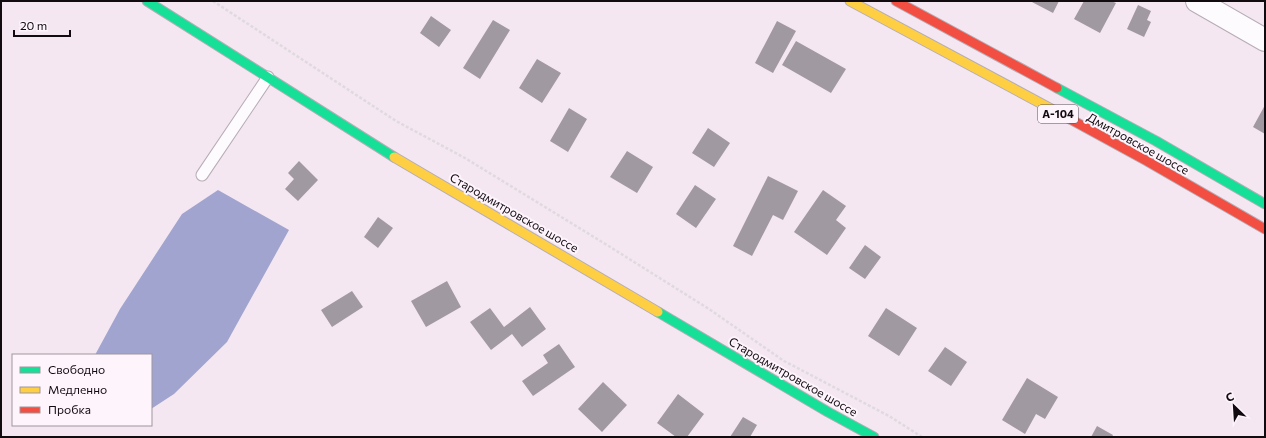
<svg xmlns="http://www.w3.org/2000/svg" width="1266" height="438" font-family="Commissioner,sans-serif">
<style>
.water{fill:#a1a4ce}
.building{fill:#a199a2}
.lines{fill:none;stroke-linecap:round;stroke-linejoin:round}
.lane-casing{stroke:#b6adb5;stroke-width:13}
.street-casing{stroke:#b6adb5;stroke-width:24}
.fast-casing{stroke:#b6adb5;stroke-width:11}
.slow-casing{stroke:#b6adb5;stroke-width:11}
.jam-casing{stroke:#b6adb5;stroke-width:11}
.path{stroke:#dfdade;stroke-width:2.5;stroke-dasharray:3 2;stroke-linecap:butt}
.lane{stroke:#fdfbfd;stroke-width:11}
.street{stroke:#fdfbfd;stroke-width:22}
.fast{stroke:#16e098;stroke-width:9}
.slow{stroke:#ffcf43;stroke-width:9}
.jam{stroke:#f24e42;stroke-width:9}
.labels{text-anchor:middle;stroke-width:4;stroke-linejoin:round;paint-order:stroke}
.shield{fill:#fdf4fc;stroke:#585056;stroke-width:1}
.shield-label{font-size:11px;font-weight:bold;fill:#110a0f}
.street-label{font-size:12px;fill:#110a0f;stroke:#fdf4fc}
</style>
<rect width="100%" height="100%" fill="#f4e7f2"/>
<path class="water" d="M 218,190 L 289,230 L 227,342 L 174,394 L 151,409 L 151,355 L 95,355 L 120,309 L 182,214 Z"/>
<path class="building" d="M 1030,1 L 1059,1 L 1053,13 Z
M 1084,1 L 1111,1 L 1116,3 L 1100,33 L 1074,19 Z
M 1138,5 L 1151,11 L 1147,20 L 1151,22 L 1144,37 L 1127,29 Z
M 431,16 L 451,30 L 439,47 L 420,33 Z
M 493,20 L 510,30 L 480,79 L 463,68 Z
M 777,21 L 796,31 L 773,73 L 755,63 Z
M 796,41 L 846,69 L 831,93 L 782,65 Z
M 537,59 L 561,73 L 542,103 L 519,88 Z
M 1265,105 L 1265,134 L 1253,127 Z
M 569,108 L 587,119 L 568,152 L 550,141 Z
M 708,128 L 730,143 L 714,167 L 692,153 Z
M 627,151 L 653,167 L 637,193 L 610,177 Z
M 299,161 L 318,180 L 298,201 L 285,189 L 294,179 L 288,173 Z
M 768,176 L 798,191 L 783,220 L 773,215 L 752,256 L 733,246 Z
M 695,185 L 716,199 L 696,228 L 676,214 Z
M 823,190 L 846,206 L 836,220 L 846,228 L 827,255 L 794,232 Z
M 378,217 L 393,228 L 378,248 L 364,237 Z
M 865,245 L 881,257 L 865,279 L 849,268 Z
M 447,281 L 461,307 L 426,327 L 411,301 Z
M 352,291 L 363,307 L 332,327 L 321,310 Z
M 530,307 L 546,329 L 522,347 L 512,334 L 491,350 L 470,322 L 490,308 L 504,327 Z
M 886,308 L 917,328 L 899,356 L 868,336 Z
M 559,344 L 575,367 L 533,396 L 522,381 L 548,363 L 543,355 Z
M 945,347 L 967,362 L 951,386 L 928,371 Z
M 1027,378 L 1058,397 L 1045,419 L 1036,414 L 1025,434 L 1002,420 Z
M 603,382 L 627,405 L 602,432 L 578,409 Z
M 678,394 L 704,414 L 687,437 L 676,437 L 657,423 Z
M 743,417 L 757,425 L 750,437 L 730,437 Z
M 1097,426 L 1113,435 L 1112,437 L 1091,437 Z"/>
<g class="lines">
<defs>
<path id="lane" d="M 202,175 L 268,77"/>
<path id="street" d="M 1197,1 L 1265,40"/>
<path id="fast" d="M 147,1 L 394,157
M 1057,88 L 1156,141 L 1265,204
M 658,312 L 828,412 L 874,437"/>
<path id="slow" d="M 850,1 L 1070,119
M 394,157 L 658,312"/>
<path id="jam" d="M 896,1 L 1057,88
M 1070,119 L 1147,161 L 1265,229"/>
</defs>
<use href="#lane" class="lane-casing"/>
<use href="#street" class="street-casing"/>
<use href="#fast" class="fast-casing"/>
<use href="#slow" class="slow-casing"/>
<use href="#jam" class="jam-casing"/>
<path class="path" d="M 213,1 L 396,121 L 465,158 L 607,245 L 709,309 L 784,361 L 889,416 L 922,437"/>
<use href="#lane" class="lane"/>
<use href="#street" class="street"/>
<use href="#fast" class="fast"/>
<use href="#slow" class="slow"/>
<use href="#jam" class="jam"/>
</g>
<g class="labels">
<rect class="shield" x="1038" y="105" width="40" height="18" rx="3"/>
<g class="shield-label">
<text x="1058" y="118">А-104</text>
</g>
<g class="street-label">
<text transform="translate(1138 144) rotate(29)" y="4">Дмитровское шоссе</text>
<text transform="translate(514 213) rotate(30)" y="4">Стародмитровское шоссе</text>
<text transform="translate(793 377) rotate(30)" y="4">Стародмитровское шоссе</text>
</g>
</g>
<rect width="1266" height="438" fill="none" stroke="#110a0f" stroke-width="4"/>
<rect x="12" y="354" width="140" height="72" fill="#fdf4fc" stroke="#9f969d"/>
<rect x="20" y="367" width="20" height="6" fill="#16e098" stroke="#9f969d"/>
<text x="48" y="374" font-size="12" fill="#110a0f">Свободно</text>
<rect x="20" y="387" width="20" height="6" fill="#ffcf43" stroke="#9f969d"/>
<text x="48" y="394" font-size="12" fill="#110a0f">Медленно</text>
<rect x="20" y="407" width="20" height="6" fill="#f24e42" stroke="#9f969d"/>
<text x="48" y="414" font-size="12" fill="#110a0f">Пробка</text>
<g transform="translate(1234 406) rotate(335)" stroke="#fdf4fc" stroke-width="3" paint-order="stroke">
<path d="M0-3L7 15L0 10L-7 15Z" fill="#110a0f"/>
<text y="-6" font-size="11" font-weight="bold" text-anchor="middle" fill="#110a0f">С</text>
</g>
<path d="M14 30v6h56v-6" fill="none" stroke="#110a0f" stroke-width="2"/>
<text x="20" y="30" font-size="12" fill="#110a0f" stroke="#fdf4fc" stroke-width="3" paint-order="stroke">20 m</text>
</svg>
